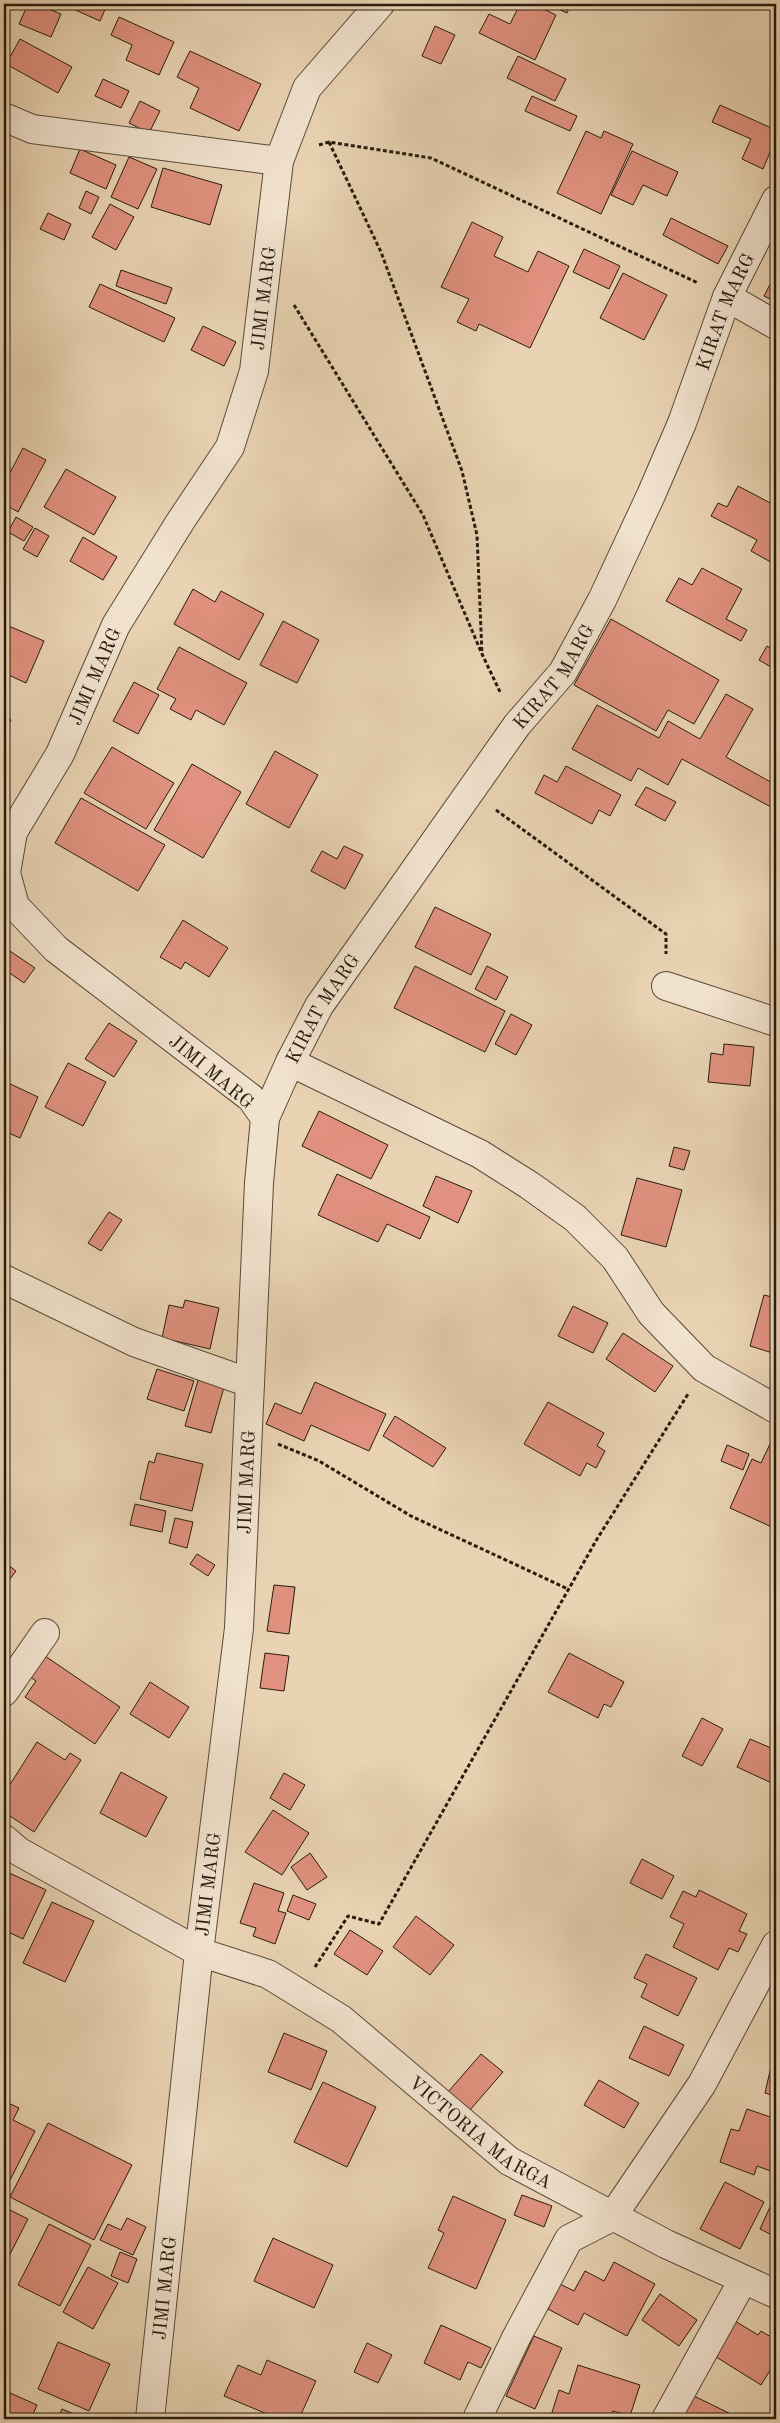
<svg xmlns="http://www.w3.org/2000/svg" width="780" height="2423" font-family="'Old Standard TT',serif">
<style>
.building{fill:#e0917f;stroke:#281c0f}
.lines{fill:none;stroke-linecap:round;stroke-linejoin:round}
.minor-casing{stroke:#584a38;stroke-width:30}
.path{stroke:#281c0f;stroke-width:3;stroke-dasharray:4 2.5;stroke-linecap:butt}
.minor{stroke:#f1e2ce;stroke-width:28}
.labels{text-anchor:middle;stroke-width:4.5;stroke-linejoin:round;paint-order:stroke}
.street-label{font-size:19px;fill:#281c0f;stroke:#f1e2ce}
</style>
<rect width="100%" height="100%" fill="#e9d3b3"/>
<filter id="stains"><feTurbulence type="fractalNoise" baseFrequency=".004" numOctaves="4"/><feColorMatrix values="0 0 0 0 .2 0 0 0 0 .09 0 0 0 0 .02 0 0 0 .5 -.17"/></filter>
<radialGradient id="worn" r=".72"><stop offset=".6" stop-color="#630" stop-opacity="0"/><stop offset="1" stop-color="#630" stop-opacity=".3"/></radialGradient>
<path class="building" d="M 28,4 L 36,4 L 61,14 L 51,37 L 19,24 Z
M 62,4 L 104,4 L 107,5 L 100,21 Z
M 520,4 L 533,4 L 556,15 L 535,60 L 479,33 L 489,14 L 510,24 Z
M 547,4 L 571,4 L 567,13 Z
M 119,17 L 174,42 L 159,75 L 126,60 L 132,45 L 111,35 Z
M 435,26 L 455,35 L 441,64 L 422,56 Z
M 20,39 L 72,67 L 58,93 L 6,64 Z
M 190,51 L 261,84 L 239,131 L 190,108 L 199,88 L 177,77 Z
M 518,56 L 566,79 L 555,101 L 507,78 Z
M 103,79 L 129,91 L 121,108 L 95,96 Z
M 532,96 L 577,116 L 570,131 L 525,111 Z
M 140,101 L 160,111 L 149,133 L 129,123 Z
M 720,105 L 776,130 L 776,138 L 763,169 L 742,159 L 751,139 L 712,122 Z
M 586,131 L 601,138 L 604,131 L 633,144 L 601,214 L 557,193 Z
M 80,149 L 116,165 L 106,189 L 70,173 Z
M 632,151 L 678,172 L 667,196 L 643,185 L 633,205 L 611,195 Z
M 129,157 L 157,169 L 138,209 L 111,197 Z
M 163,168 L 222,185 L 210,225 L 151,207 Z
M 86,191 L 99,197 L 91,214 L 79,208 Z
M 110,204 L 134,217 L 116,250 L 92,237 Z
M 48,213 L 71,224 L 64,240 L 40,229 Z
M 671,218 L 728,246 L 718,264 L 663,235 Z
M 472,222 L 503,237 L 494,256 L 528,272 L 538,251 L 569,266 L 530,348 L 479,324 L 476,331 L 457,322 L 469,299 L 441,287 Z
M 584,249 L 620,266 L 609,289 L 573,272 Z
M 121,270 L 172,288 L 166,304 L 116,286 Z
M 623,273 L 667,295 L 644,340 L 600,318 Z
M 776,273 L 776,302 L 764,296 Z
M 100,284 L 175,318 L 164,342 L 89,307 Z
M 203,326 L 236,342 L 224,366 L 191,350 Z
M 23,448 L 46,460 L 18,512 L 4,504 L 4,484 Z
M 66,469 L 116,497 L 94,535 L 44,507 Z
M 738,486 L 776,506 L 776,565 L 751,551 L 757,540 L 711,516 L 718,503 L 727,507 Z
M 16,517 L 33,527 L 24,541 L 8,532 Z
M 35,528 L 49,536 L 37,557 L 23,549 Z
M 83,537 L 117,557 L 103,580 L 70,561 Z
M 702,568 L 742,589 L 726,619 L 747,630 L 741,641 L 666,601 L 679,578 L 692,585 Z
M 193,589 L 215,602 L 221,591 L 264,614 L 239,660 L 174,624 Z
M 611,619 L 719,680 L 694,724 L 668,710 L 656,731 L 574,685 Z
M 283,621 L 319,640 L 297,683 L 260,665 Z
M 4,624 L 44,641 L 26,683 L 4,673 Z
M 767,646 L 776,652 L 776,670 L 759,660 Z
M 179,647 L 247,683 L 224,725 L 196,710 L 191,720 L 170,709 L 176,699 L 157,689 Z
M 134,682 L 159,695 L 138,734 L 113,721 Z
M 726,694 L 753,709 L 726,757 L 776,785 L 776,798 L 771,807 L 682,759 L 668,785 L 638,768 L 631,781 L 572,749 L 597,705 L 659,738 L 668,721 L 700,739 Z
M 4,716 L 11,720 L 4,734 Z
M 112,747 L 174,783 L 146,829 L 84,793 Z
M 275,751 L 318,775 L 289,828 L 246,804 Z
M 192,764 L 241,792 L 203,858 L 154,830 Z
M 566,766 L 621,795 L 610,816 L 599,810 L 592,824 L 535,793 L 544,775 L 557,782 Z
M 646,787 L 676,802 L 665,821 L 635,805 Z
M 81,798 L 165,845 L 138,891 L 55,843 Z
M 344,846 L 363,855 L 345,889 L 311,871 L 322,851 L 337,859 Z
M 435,907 L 491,934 L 471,975 L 415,947 Z
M 183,920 L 228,948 L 209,977 L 185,962 L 181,969 L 160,957 Z
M 4,947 L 35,968 L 24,983 L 4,969 Z
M 415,966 L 505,1011 L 485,1052 L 394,1008 Z
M 487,966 L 508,977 L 496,1000 L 475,989 Z
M 511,1014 L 532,1025 L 516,1055 L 495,1044 Z
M 109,1023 L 137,1041 L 114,1077 L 85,1059 Z
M 724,1044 L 754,1047 L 750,1086 L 708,1082 L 711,1053 L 723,1055 Z
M 68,1063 L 106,1082 L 83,1126 L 45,1107 Z
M 4,1081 L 38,1097 L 20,1138 L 4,1131 Z
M 319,1111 L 388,1145 L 371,1179 L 302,1146 Z
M 674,1147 L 690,1151 L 684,1170 L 669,1166 Z
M 337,1174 L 430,1217 L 420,1239 L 387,1224 L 378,1242 L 318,1215 Z
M 436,1176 L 472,1191 L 458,1223 L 423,1206 Z
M 637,1178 L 682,1190 L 666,1247 L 621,1235 Z
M 109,1212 L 122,1220 L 101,1251 L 88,1243 Z
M 764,1295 L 776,1298 L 776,1354 L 750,1346 Z
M 185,1300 L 219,1308 L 210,1349 L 162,1338 L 169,1305 L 183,1308 Z
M 573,1306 L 608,1323 L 593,1353 L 558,1336 Z
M 623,1333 L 673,1366 L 655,1392 L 606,1359 Z
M 157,1369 L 194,1381 L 184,1411 L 147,1399 Z
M 198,1380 L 224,1387 L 211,1433 L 185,1426 Z
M 315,1382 L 386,1414 L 369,1451 L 311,1425 L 304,1441 L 266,1424 L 275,1403 L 301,1414 Z
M 548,1402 L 604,1433 L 597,1446 L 605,1451 L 596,1468 L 587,1463 L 580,1476 L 524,1444 Z
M 395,1416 L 446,1448 L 433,1467 L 383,1436 Z
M 771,1442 L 776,1445 L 776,1524 L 774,1528 L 730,1508 L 752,1459 L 761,1463 Z
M 727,1445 L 749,1454 L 743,1470 L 721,1461 Z
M 157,1453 L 203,1464 L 192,1511 L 140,1499 L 149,1461 L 154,1463 Z
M 135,1504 L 166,1511 L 162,1532 L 130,1525 Z
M 175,1518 L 193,1522 L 187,1548 L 169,1543 Z
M 197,1554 L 215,1565 L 208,1576 L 190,1564 Z
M 4,1562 L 16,1571 L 4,1587 Z
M 274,1585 L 295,1587 L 289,1634 L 267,1631 Z
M 265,1653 L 289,1656 L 284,1691 L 260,1688 Z
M 569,1653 L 624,1682 L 611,1707 L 604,1704 L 598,1718 L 548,1692 Z
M 45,1656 L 120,1707 L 95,1744 L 25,1697 L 36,1681 L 30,1677 Z
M 150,1682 L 189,1707 L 169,1738 L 130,1714 Z
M 702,1718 L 723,1729 L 702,1766 L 682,1756 Z
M 776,1736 L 776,1785 L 737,1767 L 750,1739 L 771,1748 Z
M 37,1742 L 65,1760 L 70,1753 L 81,1760 L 34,1832 L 4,1812 L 4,1794 Z
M 121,1772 L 167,1797 L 146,1837 L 100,1813 Z
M 284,1773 L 305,1785 L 290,1810 L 270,1798 Z
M 273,1810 L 309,1833 L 282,1875 L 245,1852 Z
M 310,1853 L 327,1877 L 307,1890 L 291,1867 Z
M 642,1859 L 674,1876 L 662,1899 L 630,1883 Z
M 5,1871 L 46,1890 L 23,1939 L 4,1930 Z
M 254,1883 L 284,1893 L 278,1911 L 286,1913 L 275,1944 L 253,1936 L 256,1928 L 240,1923 Z
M 699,1890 L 747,1914 L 739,1931 L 747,1934 L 738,1952 L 729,1948 L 718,1970 L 673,1947 L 684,1924 L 670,1917 L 683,1891 L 696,1897 Z
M 293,1895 L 316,1904 L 309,1920 L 287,1911 Z
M 52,1902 L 94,1921 L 65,1982 L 23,1963 Z
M 416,1916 L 454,1945 L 430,1975 L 393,1947 Z
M 350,1930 L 383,1951 L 367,1975 L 334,1954 Z
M 646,1954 L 697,1978 L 678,2016 L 641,1997 L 647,1984 L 634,1978 Z
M 644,2026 L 684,2045 L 669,2076 L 629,2058 Z
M 284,2033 L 327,2051 L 311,2090 L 268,2072 Z
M 481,2054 L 503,2072 L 470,2110 L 448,2092 Z
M 772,2062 L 776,2063 L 776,2106 L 773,2105 L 775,2096 L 765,2093 Z
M 599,2080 L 639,2103 L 624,2128 L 584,2105 Z
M 323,2082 L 376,2107 L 347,2167 L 294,2142 Z
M 4,2101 L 19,2108 L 13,2120 L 35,2131 L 6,2188 L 4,2187 Z
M 747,2109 L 776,2119 L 776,2173 L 757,2166 L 754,2175 L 720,2162 L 731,2129 L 739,2131 Z
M 48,2123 L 132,2165 L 94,2240 L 10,2197 Z
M 725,2182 L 764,2202 L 740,2249 L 700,2229 Z
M 522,2195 L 552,2206 L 544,2227 L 514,2215 Z
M 453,2196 L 506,2220 L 476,2289 L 428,2268 L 444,2233 L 438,2230 Z
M 4,2207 L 28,2219 L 8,2258 L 4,2256 Z
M 770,2207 L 776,2210 L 776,2237 L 760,2229 Z
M 127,2218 L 146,2227 L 133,2255 L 100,2240 L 108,2224 L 121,2230 Z
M 49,2224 L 91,2245 L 60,2306 L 18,2285 Z
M 273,2238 L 333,2265 L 314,2308 L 254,2281 Z
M 120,2252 L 137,2259 L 128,2283 L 111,2276 Z
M 614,2262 L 655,2284 L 627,2336 L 584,2313 L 578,2325 L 548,2309 L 560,2284 L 574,2291 L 585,2271 L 604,2281 Z
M 88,2267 L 118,2283 L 93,2329 L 63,2312 Z
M 660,2294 L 697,2320 L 679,2346 L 642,2320 Z
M 735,2321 L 758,2335 L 761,2331 L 776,2340 L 776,2361 L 761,2385 L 713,2355 Z
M 441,2325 L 491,2348 L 481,2368 L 468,2362 L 460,2380 L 424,2363 Z
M 534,2336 L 562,2348 L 535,2409 L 506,2396 Z
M 58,2342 L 110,2364 L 89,2411 L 38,2389 Z
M 367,2343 L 392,2355 L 378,2383 L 354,2372 Z
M 267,2360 L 316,2381 L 299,2419 L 279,2419 L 224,2396 L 238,2365 L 261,2375 Z
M 578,2365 L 640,2385 L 630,2416 L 613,2411 L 610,2419 L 550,2419 L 559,2390 L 569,2394 Z
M 8,2392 L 37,2405 L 31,2419 L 17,2419 L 4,2414 L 4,2401 Z
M 694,2396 L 739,2418 L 739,2419 L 682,2419 Z
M 62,2409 L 86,2419 L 58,2419 Z"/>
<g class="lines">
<defs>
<g id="minor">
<path d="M 4,117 L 32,129 L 279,161"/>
<path d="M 727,297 L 776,325"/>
<path d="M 666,986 L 776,1022"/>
<path d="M 290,1062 L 480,1154 L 529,1185 L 575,1218 L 615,1258 L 651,1313 L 704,1368 L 776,1409"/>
<path id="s1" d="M 265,1118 L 290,1062 L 319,1006 L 517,725 L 563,672 L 602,600 L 651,495 L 682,423 L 727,297 L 776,200"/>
<path d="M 4,1279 L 134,1342 L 250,1383"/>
<path d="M 4,1692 L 45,1633"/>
<path id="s2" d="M 4,1839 L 18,1851 L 199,1952 L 268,1974 L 341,2019 L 509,2161 L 666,2244 L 776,2294"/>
<path id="s3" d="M 150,2419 L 199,1952 L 239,1628 L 259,1183 L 265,1118 L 251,1098 L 56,949 L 15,906 L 6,873 L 13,832 L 60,754 L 116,625 L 180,522 L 230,447 L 254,371 L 279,161 L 307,88 L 380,4"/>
<path d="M 477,2419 L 516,2338 L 569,2239 L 612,2217 L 702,2084 L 776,1945"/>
<path d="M 666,2419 L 743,2280"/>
</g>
</defs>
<use href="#minor" class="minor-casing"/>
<path class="path" d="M 329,142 L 381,252 L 462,471 L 477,535 L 482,654
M 319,145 L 329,142 L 431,158 L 698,283
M 294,305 L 423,515 L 482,654 L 501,694
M 496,810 L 666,934 L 666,954
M 278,1444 L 319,1461 L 411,1516 L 568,1589
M 315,1967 L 348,1916 L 379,1924 L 597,1539 L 688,1394"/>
<use href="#minor" class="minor"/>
</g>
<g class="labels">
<g class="street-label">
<text dy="7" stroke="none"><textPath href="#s3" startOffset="2308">JIMI MARG</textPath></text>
<text dy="7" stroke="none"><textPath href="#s1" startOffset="934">KIRAT MARG</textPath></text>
<text dy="7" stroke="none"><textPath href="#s1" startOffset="529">KIRAT MARG</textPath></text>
<text dy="7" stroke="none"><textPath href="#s3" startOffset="1888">JIMI MARG</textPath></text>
<text dy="7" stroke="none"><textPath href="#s1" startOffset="124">KIRAT MARG</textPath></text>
<text transform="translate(212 1071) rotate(40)" y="7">JIMI MARG</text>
<text dy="7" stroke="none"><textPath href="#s3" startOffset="942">JIMI MARG</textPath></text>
<text dy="7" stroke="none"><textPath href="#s3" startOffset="538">JIMI MARG</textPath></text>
<text dy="7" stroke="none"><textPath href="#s2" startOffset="564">VICTORIA MARGA</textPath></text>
<text dy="7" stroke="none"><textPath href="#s3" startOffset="132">JIMI MARG</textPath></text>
</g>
</g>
<rect width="780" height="2423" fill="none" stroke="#e9d3b3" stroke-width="20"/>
<rect x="5" y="5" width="770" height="2413" fill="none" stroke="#281c0f" stroke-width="2.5"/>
<rect x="10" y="10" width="760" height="2403" fill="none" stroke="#281c0f"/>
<rect width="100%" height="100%" filter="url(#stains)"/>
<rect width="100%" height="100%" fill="url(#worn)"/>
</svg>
